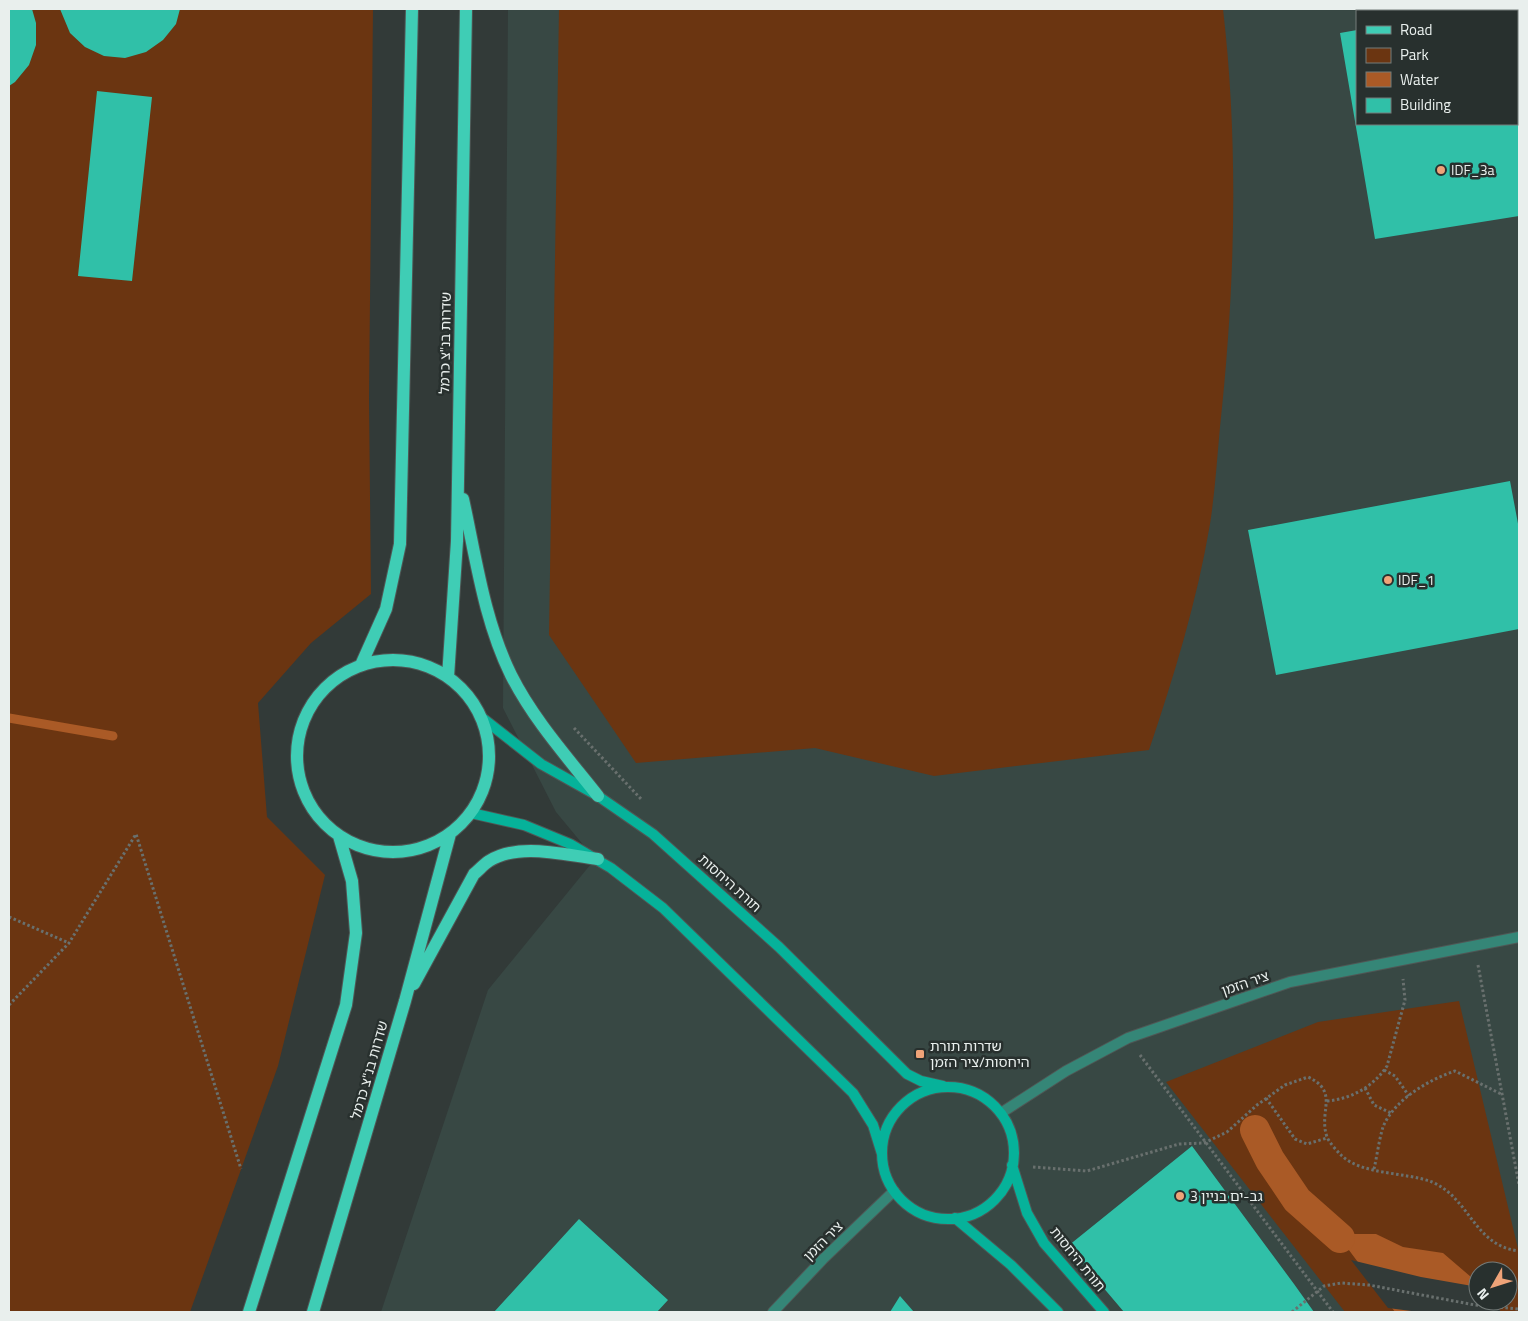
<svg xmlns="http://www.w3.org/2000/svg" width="1528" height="1321" font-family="'Titillium Web','Noto Sans Hebrew',sans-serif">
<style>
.built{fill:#384844;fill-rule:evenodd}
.green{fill:#6b3511;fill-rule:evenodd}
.water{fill:#aa5a26}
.pier{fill:#323a38}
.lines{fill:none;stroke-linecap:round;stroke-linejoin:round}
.stream{stroke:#aa5a26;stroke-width:9}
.canal{stroke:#aa5a26;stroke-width:30}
.building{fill:#30c0a8}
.street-casing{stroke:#4f5755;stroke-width:12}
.secondary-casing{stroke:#4f5755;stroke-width:12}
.primary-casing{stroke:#4f5755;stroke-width:14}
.path{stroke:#69706e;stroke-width:3;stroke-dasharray:2.5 2.5;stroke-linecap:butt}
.street{stroke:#358677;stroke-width:10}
.secondary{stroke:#06b29a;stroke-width:10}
.primary{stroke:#3fcdb5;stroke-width:12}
.poi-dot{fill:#efa378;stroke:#28302e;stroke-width:2}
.labels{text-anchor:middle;stroke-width:5;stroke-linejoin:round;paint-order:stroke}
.poi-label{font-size:14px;fill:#e9efed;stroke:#28302e;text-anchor:start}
.street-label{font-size:14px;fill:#e9efed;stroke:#28302e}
</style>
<rect width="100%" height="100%" fill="#323a38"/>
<path class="built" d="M 508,9 L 1519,9 L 1519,1312 L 381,1312 L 488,990 L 595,859 L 556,812 L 503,708 ZM 1357,11 L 1517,11 L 1517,124 L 1357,124 ZM 1478,1271 L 1508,1271 L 1508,1301 L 1478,1301 Z"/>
<path class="green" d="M 9,9 L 373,9 L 369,398 L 371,594 L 311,643 L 258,703 L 267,817 L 325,875 L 278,1066 L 190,1312 L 9,1312 Z
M 559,9 L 1223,9 C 1239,146 1235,289 1220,427 C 1217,459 1215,492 1210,524 C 1197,601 1174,676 1149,750 L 934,776 L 815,748 L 636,763 L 549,635 Z
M 1459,1001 L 1519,1253 L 1519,1312 L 1345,1312 L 1166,1082 L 1318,1022 ZM 1478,1271 L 1508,1271 L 1508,1301 L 1478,1301 Z"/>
<path class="water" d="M 1337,1234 L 1376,1234 L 1403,1247 L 1443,1253 L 1478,1283 L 1478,1301 L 1498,1312 L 1395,1312 Z"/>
<path class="pier" d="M 1351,1260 L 1421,1277 L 1478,1287 L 1478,1301 L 1494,1301 L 1501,1312 L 1419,1312 L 1388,1308 Z"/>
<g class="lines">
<path class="stream" d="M 9,718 L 113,736"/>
<path class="canal" d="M 1255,1130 L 1270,1160 L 1297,1200 L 1340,1238"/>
</g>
<path class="building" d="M 9,9 L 32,9 L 36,23 L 36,45 L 29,65 L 15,82 L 9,86 Z
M 60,9 L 180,9 L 176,24 L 163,40 L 146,52 L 125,58 L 104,56 L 85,47 L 70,33 Z
M 1489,9 L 1519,9 L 1519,216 L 1375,239 L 1340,33 L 1357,30 L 1357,124 L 1517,124 L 1517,11 L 1481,11 Z
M 97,91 L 152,97 L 132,281 L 78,276 Z
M 1510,481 L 1519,529 L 1519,629 L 1276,675 L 1248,530 Z
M 1192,1146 L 1294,1284 L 1314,1312 L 1124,1312 L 1068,1246 Z
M 579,1219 L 668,1300 L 657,1312 L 494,1312 Z
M 900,1296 L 914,1312 L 890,1312 Z"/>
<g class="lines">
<defs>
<path id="street" d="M 1001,1113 L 1066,1071 L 1128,1038 L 1226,1004 L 1290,982 L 1519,937
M 773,1312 L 823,1259 L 894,1191"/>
<path id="secondary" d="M 481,717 L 541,764 L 598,796 L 653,834 L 779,947 L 907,1074 L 921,1081 L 943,1086
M 471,813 L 524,825 L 570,844 L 611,868 L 663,908 L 853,1093 L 873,1125 L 882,1154
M882 1153a66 66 0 1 1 132 0a66 66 0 1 1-132 0Z
M 1012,1165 L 1027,1213 L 1044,1243 L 1104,1312
M 955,1218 L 1011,1265 L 1058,1312"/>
<path id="primary" d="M 463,499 C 476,558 484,620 511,675 C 533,719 568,758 598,796
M297 756a96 96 0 1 1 192 0a96 96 0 1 1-192 0Z
M 361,665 L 386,609 L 400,544 L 412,9
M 448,677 L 457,541 L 466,9
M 414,984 L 474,874 C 479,870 483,865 489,861 C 519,842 564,855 598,859
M 249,1312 L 346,1005 L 356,933 L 352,881 L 339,836
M 313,1312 L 405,1001 L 450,834"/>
</defs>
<use href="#street" class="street-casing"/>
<use href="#secondary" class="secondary-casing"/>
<use href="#primary" class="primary-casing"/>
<path class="path" d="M 574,728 L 642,800
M 9,917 L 69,943
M 1478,965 L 1519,1185
M 9,1005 L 69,943 L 136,834 L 241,1169
M 1140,1055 L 1333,1312
M 1384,1070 L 1395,1076 L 1409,1096
M 1365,1088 L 1374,1105 L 1391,1113
M 1266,1098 L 1295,1139 L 1307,1144 L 1327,1138
M 1327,1101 C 1351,1099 1373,1087 1387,1066 L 1405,1000 L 1403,979
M 1033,1167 L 1087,1171 L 1179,1144 L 1204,1143 L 1227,1132 L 1257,1105 L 1285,1085 L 1308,1077 C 1340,1092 1318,1111 1327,1137 C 1329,1142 1336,1150 1341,1155 C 1361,1175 1406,1172 1432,1182 C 1470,1198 1474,1246 1519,1251
M 1374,1169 C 1377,1156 1379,1140 1383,1127 C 1394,1100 1428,1080 1455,1071 L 1501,1094
M 1292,1312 L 1324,1286 L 1341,1283 L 1369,1285 L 1475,1305 L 1519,1309"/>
<use href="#street" class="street"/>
<use href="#secondary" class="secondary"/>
<use href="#primary" class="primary"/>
</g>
<g class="poi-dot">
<circle cx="1441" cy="170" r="5"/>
<circle cx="1388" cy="580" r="5"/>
<rect x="915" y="1049" width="10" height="10" rx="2.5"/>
<circle cx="1180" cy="1196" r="5"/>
</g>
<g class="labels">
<g class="poi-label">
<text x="1451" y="175">IDF_3a</text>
<text x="1398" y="585">IDF_1</text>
<text x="930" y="1051">שדרות תורת<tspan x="930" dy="16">היחסות/ציר הזמן</tspan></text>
<text x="1190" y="1201">גב-ים בניין 3</text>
</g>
<g class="street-label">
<text transform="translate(445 343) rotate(-89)" y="5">שדרות בנ"צ כרמל</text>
<text transform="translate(730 883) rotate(42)" y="5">תורת היחסות</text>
<text transform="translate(1245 983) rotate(-19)" y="5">ציר הזמן</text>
<text transform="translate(369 1070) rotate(-74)" y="5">שדרות בנ"צ כרמל</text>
<text transform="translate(823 1241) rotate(-45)" y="5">ציר הזמן</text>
<text transform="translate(1078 1259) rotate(51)" y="5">תורת היחסות</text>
</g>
</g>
<rect width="1528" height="1321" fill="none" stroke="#e9efed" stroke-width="20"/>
<rect x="1356" y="10" width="162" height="115" fill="#28302e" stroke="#757c7a"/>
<rect x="1366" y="26" width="25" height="8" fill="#3fcdb5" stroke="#757c7a"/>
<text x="1400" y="35" font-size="15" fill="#e9efed">Road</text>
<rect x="1366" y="48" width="25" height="15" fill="#6b3511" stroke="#757c7a"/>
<text x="1400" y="60" font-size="15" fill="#e9efed">Park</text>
<rect x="1366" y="72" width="25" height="15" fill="#aa5a26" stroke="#757c7a"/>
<text x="1400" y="85" font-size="15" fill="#e9efed">Water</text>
<rect x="1366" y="98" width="25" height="15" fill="#30c0a8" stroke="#757c7a"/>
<text x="1400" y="110" font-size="15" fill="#e9efed">Building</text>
<g transform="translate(1493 1286) rotate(231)"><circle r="24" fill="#28302e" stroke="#757c7a"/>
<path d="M0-4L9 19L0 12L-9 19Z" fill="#efa378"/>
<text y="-8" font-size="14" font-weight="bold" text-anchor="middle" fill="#e9efed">N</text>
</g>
</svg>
